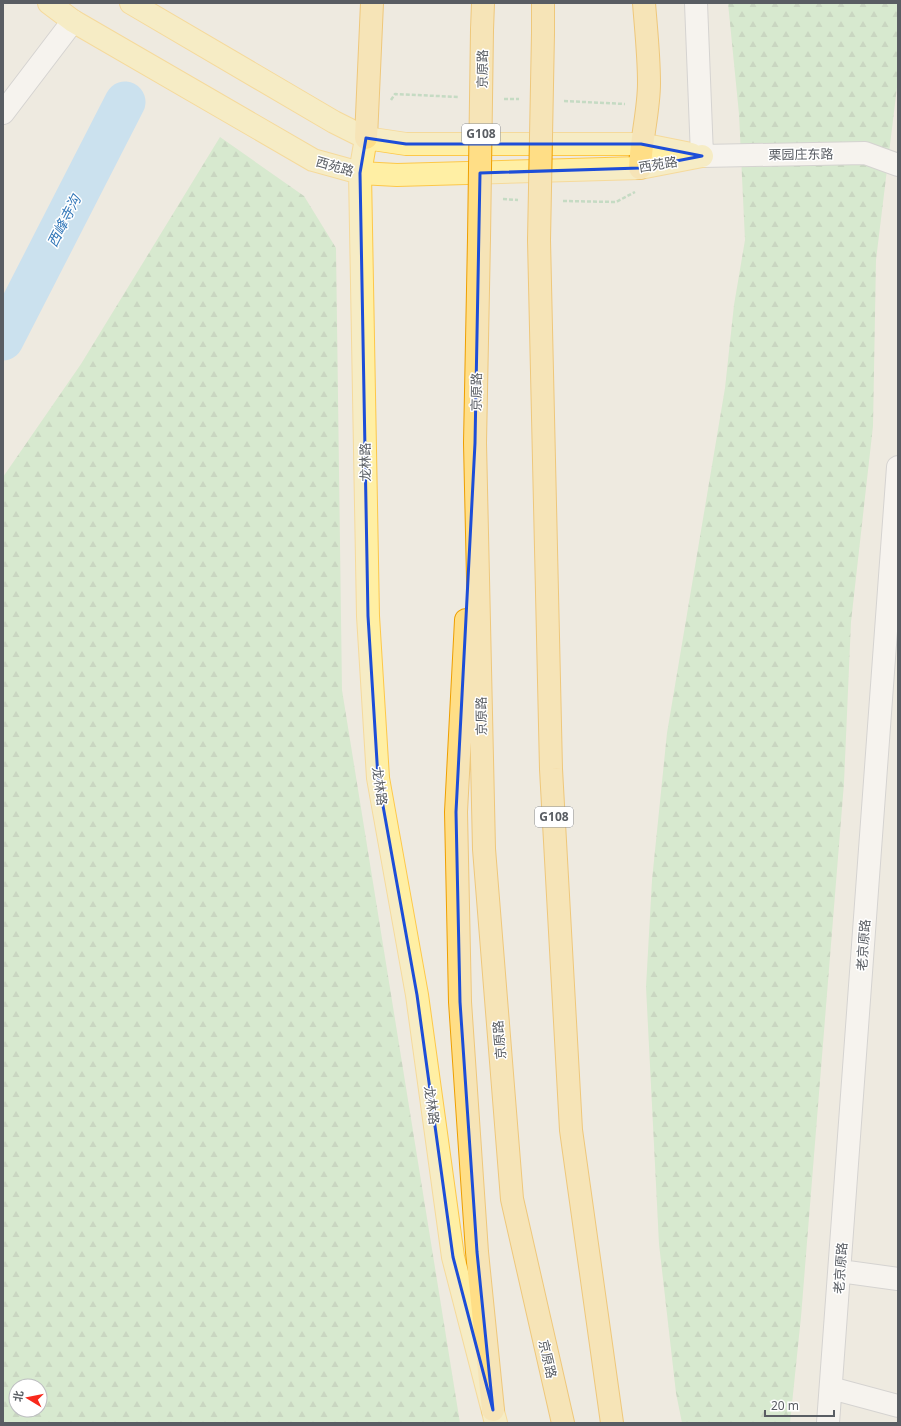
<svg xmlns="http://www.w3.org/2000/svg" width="901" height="1426" font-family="'Noto Sans','Noto Sans SC',sans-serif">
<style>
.forest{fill:url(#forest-firs);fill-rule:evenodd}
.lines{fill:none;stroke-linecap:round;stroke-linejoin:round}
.river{stroke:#9fd7ff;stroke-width:41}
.minor-casing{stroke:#b6b9be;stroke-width:24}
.major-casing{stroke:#fdc849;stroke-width:24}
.highway-casing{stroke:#ee9f00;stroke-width:24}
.path{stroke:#93c9a1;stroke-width:2.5;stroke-dasharray:4 2;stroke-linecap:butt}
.minor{stroke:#fff;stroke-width:22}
.major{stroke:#ffefa4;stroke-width:22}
.highway{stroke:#ffde86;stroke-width:22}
.highway-bridge-casing{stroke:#ee9f00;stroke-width:24;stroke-linecap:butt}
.highway-bridge{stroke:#ffde86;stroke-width:22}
.marked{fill:none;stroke:#1d4ed8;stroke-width:3;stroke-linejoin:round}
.labels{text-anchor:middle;stroke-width:3;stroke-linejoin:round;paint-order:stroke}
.shield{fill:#fff;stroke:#8b8e92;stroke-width:1}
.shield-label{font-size:12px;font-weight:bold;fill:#595d63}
.street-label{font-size:13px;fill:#595d63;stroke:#fff}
.water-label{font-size:14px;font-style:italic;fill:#3378b9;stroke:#fff}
</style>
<defs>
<pattern id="forest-firs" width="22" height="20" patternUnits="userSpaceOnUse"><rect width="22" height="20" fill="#bbe8ba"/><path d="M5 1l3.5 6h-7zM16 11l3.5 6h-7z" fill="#9bbf9b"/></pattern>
</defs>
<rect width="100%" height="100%" fill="#eeeae0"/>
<path class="forest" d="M 728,3 L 898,3 L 898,79 L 876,260 L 873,426 L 851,622 L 844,783 L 801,1317 L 790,1423 L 682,1423 L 676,1393 L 659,1244 L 646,987 L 652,880 L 667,733 L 725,388 L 734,305 L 745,240 L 739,114 Z
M 220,137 L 304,196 L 336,248 L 342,690 L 460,1423 L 3,1423 L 3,477 L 81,364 ZM 16,1386 L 40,1386 L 40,1410 L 16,1410 Z"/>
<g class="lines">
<path class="river" d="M 3,340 L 125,102"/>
<defs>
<path id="minor" d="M 696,3 L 702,156 L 865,153 L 898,165
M 3,113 L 73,21
M 840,1271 L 898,1279
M 831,1388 L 898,1406
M 828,1423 L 898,467"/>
<path id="major" d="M 49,3 L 73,21 L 313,160 L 360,173 L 397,175 L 640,168 L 702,156
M 131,3 L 334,122 L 366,138 L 406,144 L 641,144 L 691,154
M 366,138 L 360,173 L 368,616 L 378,778 L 417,995 L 453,1257 L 496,1423"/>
<path id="highway" d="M 482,30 L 483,3
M 543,33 L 543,3
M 366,138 L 372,3
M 640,168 C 641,139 649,111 649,83 C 649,56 646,29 644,3
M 479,238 L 475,443 L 484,849 L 512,1199 L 563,1423
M 539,240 L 551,769 L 571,1130 L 612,1423
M 466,620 L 456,812 L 460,1002 L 477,1252 L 493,1410"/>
</defs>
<use href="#minor" class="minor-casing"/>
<use href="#major" class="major-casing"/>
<use href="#highway" class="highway-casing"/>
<path class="path" d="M 504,99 L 519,99
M 391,100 L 395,94 L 459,97
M 564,101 L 625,104
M 503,199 L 518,200
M 563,201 L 616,202 L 635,192"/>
<use href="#minor" class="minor"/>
<use href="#major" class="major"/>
<use href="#highway" class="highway"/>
<defs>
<path id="highway-bridge" d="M 479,238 L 482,30
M 539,240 L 543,33"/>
</defs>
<use href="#highway-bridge" class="highway-bridge-casing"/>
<use href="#highway-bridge" class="highway-bridge"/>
</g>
<path d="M0 0H901V1426H0ZM 366,138 L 406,144 L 641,144 L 702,156 L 640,168 L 480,173 L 475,443 L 456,812 L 460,1002 L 477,1252 L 493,1410 L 453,1257 L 417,995 L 378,778 L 368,616 L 360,173 Z" fill="#eeeae0" fill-opacity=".55" fill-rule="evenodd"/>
<path class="marked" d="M 366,138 L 406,144 L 641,144 L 702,156 L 640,168 L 480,173 L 475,443 L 456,812 L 460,1002 L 477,1252 L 493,1410 L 453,1257 L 417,995 L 378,778 L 368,616 L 360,173 Z"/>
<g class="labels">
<g class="shield">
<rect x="462" y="124" width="38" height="20" rx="3"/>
<rect x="535" y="807" width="38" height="20" rx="3"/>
</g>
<g class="shield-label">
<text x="481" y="138">G108</text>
<text x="554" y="821">G108</text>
</g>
<g class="street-label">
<text transform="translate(482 69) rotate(-89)" y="5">京原路</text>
<text transform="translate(801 154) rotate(-1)" y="5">栗园庄东路</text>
<text transform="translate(658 164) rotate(-9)" y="5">西苑路</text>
<text transform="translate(335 166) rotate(16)" y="5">西苑路</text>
<text transform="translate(476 392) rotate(-89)" y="5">京原路</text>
<text transform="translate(365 462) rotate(-91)" y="5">龙林路</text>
<text transform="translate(481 716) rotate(-91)" y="5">京原路</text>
<text transform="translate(380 786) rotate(82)" y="5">龙林路</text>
<text transform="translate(863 945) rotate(-86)" y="5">老京原路</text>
<text transform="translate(499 1040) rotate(-95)" y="5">京原路</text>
<text transform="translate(432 1105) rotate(82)" y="5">龙林路</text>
<text transform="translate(840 1268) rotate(-86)" y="5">老京原路</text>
<text transform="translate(548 1359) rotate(77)" y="5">京原路</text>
</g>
<g class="water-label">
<text transform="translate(64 221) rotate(-63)" y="5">西峰寺沟</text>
</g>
</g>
<rect width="901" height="1426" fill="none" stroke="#595d63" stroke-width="8"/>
<g transform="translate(28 1398) rotate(280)"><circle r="19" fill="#ffffff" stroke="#bdbec1"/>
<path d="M0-3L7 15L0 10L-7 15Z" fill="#f8291c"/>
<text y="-6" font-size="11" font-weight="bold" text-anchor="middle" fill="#595d63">北</text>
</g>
<path d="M765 1410v6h69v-6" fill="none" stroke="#595d63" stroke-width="2"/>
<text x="771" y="1410" font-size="12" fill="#595d63" stroke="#ffffff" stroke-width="3" paint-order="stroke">20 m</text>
</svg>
